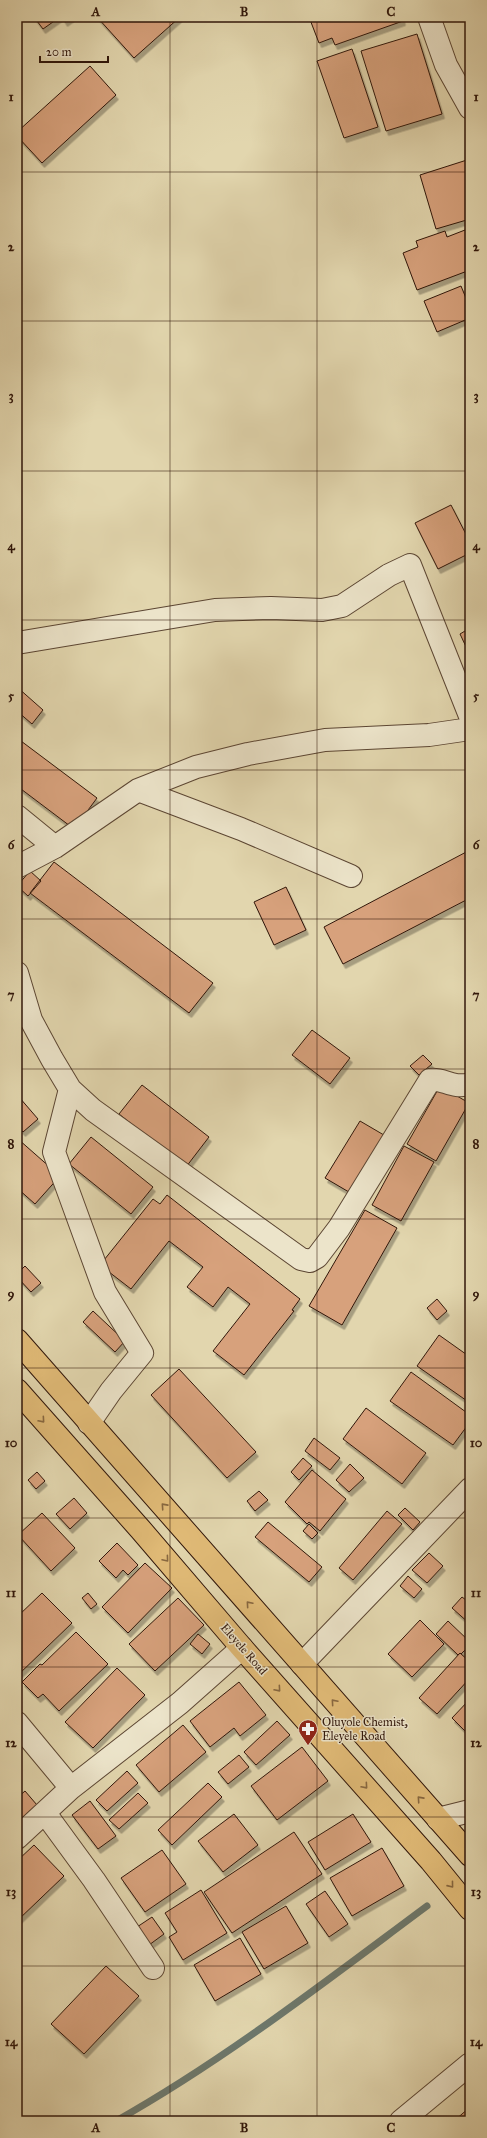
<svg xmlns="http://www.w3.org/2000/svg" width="487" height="2138" font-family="'IM FELL Great Primer',serif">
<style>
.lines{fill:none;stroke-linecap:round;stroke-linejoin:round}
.stream{stroke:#6d786c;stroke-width:7}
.building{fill:#d7a17c;stroke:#30160a;filter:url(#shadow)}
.minor-casing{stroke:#5c4633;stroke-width:24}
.primary-casing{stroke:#30160a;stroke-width:24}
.minor{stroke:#ece4ca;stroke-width:22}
.primary{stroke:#e1bb77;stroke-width:22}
.oneway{stroke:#886840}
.grid{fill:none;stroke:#30160a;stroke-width:1;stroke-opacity:0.55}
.labels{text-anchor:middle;stroke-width:3;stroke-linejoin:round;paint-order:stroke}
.street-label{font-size:12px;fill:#30160a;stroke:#ece4ca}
.poi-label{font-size:12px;fill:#30160a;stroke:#ece4ca;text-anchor:start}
.neatline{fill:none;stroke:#30160a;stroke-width:1.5}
.grid-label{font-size:13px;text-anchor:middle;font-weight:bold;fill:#30160a}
</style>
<defs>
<filter id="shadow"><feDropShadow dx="2.5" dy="4.5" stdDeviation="0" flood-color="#0004"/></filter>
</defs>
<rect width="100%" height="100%" fill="#e2d6ae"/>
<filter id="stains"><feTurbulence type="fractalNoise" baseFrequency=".005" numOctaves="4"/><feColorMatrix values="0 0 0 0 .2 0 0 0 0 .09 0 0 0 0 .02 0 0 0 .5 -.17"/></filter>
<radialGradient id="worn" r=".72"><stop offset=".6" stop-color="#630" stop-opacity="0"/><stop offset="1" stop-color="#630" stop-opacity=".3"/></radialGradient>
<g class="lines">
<path class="stream" d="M 116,2121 C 226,2059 326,1981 427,1906"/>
</g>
<path class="building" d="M 34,17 L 60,17 L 43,29 Z
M 62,17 L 72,17 L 65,22 Z
M 97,17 L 180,17 L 134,58 Z
M 309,17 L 402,17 L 403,21 L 335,45 L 332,38 L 319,43 Z
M 417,34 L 442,114 L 386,131 L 361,51 Z
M 352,49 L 378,127 L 344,138 L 317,61 Z
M 90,66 L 116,95 L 42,163 L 17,136 L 17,132 Z
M 470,159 L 470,219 L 436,229 L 420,175 Z
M 465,230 L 470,242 L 470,270 L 417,290 L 403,253 L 418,247 L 416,241 L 445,231 L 447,237 Z
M 470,285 L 470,296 L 466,287 Z
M 461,286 L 470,308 L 470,318 L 437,332 L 424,301 Z
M 451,505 L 470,542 L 470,553 L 438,569 L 415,523 Z
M 470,628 L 470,655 L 460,634 Z
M 17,687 L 43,710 L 32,724 L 17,711 Z
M 17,738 L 97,798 L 74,829 L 17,786 Z
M 470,850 L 470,898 L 343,964 L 324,927 Z
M 54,862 L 213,983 L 189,1013 L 30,893 Z
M 30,871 L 41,881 L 28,896 L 17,886 Z
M 286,887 L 306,930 L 274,945 L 254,902 Z
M 312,1030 L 350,1058 L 330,1084 L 292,1055 Z
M 423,1055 L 432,1064 L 419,1075 L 410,1066 Z
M 142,1085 L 209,1137 L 186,1167 L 119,1114 Z
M 440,1086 L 469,1103 L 436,1161 L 407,1144 Z
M 19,1097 L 38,1119 L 23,1132 L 17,1126 L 17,1098 Z
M 360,1121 L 389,1138 L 354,1195 L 325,1178 Z
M 91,1137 L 153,1187 L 131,1214 L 69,1164 Z
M 18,1139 L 60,1176 L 35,1204 L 17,1188 Z
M 404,1146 L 434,1162 L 401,1221 L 372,1205 Z
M 167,1195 L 300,1299 L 292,1310 L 294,1311 L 244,1375 L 213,1351 L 250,1304 L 228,1287 L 213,1307 L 187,1287 L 203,1267 L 169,1241 L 131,1289 L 100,1265 L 153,1199 L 160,1204 Z
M 365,1210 L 397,1228 L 342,1325 L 309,1306 Z
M 25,1266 L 41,1283 L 31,1292 L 17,1277 L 17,1274 Z
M 437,1299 L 447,1311 L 437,1320 L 427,1308 Z
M 93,1311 L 125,1341 L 115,1352 L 83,1322 Z
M 439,1335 L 470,1357 L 470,1403 L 417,1366 Z
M 179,1369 L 256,1452 L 227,1478 L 151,1395 Z
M 411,1372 L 470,1415 L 470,1422 L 453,1445 L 390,1401 Z
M 366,1408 L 426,1453 L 402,1484 L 343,1439 Z
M 314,1438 L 340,1458 L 330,1470 L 305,1451 Z
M 303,1458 L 312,1466 L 299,1480 L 291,1472 Z
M 350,1464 L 364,1478 L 349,1492 L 336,1480 Z
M 312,1470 L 346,1499 L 320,1531 L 309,1522 L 307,1524 L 285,1502 Z
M 37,1472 L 45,1481 L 36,1489 L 28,1480 Z
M 259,1491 L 268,1500 L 255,1511 L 247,1501 Z
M 74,1498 L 87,1513 L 70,1529 L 56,1514 Z
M 405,1508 L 420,1522 L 413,1530 L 398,1515 Z
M 387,1511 L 402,1524 L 353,1580 L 339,1568 Z
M 42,1513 L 75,1548 L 51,1571 L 18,1535 Z
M 268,1522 L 322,1567 L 309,1582 L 255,1537 Z
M 309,1524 L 318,1533 L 312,1539 L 303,1531 Z
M 117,1543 L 138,1565 L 128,1575 L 123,1570 L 116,1578 L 99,1561 Z
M 429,1553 L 443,1566 L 427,1583 L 412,1570 Z
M 145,1563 L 172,1588 L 128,1633 L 102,1607 Z
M 408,1576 L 422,1589 L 414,1598 L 400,1586 Z
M 42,1593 L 72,1623 L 17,1676 L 17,1617 Z
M 88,1593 L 97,1604 L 91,1609 L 82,1598 Z
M 462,1597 L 470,1603 L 470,1624 L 452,1608 Z
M 178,1598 L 204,1625 L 155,1671 L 129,1644 Z
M 420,1620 L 444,1644 L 412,1677 L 388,1654 Z
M 448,1621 L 470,1642 L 470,1645 L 461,1654 L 460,1653 L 458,1655 L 436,1634 Z
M 76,1632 L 108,1664 L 59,1711 L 43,1694 L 38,1698 L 22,1682 L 40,1664 L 42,1665 Z
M 198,1634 L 210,1644 L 202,1654 L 190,1644 Z
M 460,1653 L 470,1662 L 470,1678 L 437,1714 L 419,1698 Z
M 117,1668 L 145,1695 L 93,1748 L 65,1722 Z
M 239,1682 L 266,1715 L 240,1736 L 234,1728 L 210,1747 L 190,1721 Z
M 470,1699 L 470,1733 L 468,1734 L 452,1718 Z
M 277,1721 L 290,1735 L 256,1765 L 244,1752 Z
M 183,1725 L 206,1752 L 159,1792 L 136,1765 Z
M 302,1747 L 328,1781 L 277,1820 L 251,1786 Z
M 239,1755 L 249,1767 L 228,1784 L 218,1772 Z
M 127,1771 L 138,1783 L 107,1811 L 96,1800 Z
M 208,1783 L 222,1797 L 172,1845 L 158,1830 Z
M 25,1791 L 37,1805 L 17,1822 L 17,1798 Z
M 138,1793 L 148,1803 L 119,1829 L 109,1820 Z
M 90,1801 L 116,1836 L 98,1849 L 72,1815 Z
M 234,1814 L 258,1845 L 223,1872 L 198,1841 Z
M 353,1814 L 371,1842 L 325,1870 L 308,1842 Z
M 294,1832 L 322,1874 L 232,1933 L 204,1892 Z
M 34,1845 L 64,1876 L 17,1921 L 17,1861 Z
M 382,1848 L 404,1886 L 352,1916 L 330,1878 Z
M 162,1850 L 186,1884 L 145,1912 L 121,1878 Z
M 201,1890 L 227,1933 L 183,1960 L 169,1937 L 177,1932 L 165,1913 Z
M 325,1891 L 348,1924 L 329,1937 L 306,1904 Z
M 286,1906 L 308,1943 L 264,1969 L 242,1932 Z
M 152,1917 L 164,1934 L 149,1945 L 137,1927 Z
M 240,1938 L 261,1974 L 215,2001 L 194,1965 Z
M 106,1966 L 139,1996 L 84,2054 L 51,2024 Z
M 470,2107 L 470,2121 L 454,2121 Z"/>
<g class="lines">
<defs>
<path id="minor" d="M 429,17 L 446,65 L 470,108
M 17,643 L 215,610 L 271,608 L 322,610 L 342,606 L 389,575 L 410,565 L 470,716
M 138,790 L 241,829 L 351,876
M 17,816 L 55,847
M 17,867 L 55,847 L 138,790 L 196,767 L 248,754 L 325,740 L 429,735 L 470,729
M 17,973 L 31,1020 L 52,1059 L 70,1089 L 93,1110 L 301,1259 L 310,1261 L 317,1257 L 339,1228 L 430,1080 C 444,1078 452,1089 470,1084
M 70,1089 L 54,1152 L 105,1292 L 142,1353 L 111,1391 L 89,1423
M 302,1664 L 470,1489
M 17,1723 L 71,1788
M 45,1813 L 94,1880 L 153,1968
M 438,1819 L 470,1811
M 17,1838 L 71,1788 L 180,1703 L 242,1648
M 401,2121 L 470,2064"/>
<path id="primary" d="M 17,1340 L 470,1855
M 17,1390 L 141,1530 L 242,1648 L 431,1861 L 470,1909"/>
</defs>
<use href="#minor" class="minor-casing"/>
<use href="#primary" class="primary-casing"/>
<use href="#minor" class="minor"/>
<use href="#primary" class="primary"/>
</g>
<defs><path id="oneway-chevron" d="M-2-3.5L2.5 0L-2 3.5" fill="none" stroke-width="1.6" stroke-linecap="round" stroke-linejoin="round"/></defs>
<g class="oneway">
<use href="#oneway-chevron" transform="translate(42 1420) rotate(49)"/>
<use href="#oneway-chevron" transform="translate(164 1506) rotate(-132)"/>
<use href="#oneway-chevron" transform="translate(166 1559) rotate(50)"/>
<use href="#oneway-chevron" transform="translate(249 1604) rotate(-131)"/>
<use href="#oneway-chevron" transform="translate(278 1689) rotate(49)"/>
<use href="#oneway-chevron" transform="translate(334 1702) rotate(-131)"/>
<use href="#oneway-chevron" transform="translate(365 1786) rotate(49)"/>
<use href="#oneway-chevron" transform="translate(420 1799) rotate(-132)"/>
<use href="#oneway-chevron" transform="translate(451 1885) rotate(51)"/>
</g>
<path class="grid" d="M 170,17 L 170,2121M 317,17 L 317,2121M 17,172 L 470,172M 17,321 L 470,321M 17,471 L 470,471M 17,620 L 470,620M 17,770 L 470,770M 17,919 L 470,919M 17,1069 L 470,1069M 17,1219 L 470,1219M 17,1368 L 470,1368M 17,1518 L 470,1518M 17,1667 L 470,1667M 17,1817 L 470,1817M 17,1966 L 470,1966"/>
<defs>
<symbol id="pharmacy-pin" viewBox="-11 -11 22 30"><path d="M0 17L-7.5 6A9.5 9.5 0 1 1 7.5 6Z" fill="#8f2418" stroke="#ece4ca"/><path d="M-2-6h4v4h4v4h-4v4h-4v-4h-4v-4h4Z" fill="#fff"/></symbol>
</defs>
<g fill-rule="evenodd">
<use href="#pharmacy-pin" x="297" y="1718" width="22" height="30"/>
</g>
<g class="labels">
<g class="street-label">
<text transform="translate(244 1649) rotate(49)" y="4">Eleyele Road</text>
</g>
<g class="poi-label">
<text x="322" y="1726">Oluyole Chemist,<tspan x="322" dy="14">Eleyele Road</tspan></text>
</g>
</g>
<rect width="487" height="2138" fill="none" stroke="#e2d6ae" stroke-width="44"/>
<path d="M40 56v6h68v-6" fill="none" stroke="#30160a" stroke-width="2"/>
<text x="46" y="56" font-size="12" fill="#30160a" stroke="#ece4ca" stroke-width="3" paint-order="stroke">20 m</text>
<rect x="22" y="22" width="443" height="2094" class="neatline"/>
<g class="grid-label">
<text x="96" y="16">A</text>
<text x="244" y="16">B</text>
<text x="391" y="16">C</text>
<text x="11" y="101">1</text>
<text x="476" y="101">1</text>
<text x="11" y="251">2</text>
<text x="476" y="251">2</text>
<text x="11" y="400">3</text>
<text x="476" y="400">3</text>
<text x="11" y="550">4</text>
<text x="476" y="550">4</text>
<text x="11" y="700">5</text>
<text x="476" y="700">5</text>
<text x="11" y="849">6</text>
<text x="476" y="849">6</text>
<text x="11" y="999">7</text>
<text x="476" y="999">7</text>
<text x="11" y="1148">8</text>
<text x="476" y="1148">8</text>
<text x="11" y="1298">9</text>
<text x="476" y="1298">9</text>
<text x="11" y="1447">10</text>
<text x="476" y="1447">10</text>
<text x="11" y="1597">11</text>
<text x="476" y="1597">11</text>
<text x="11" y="1747">12</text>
<text x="476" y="1747">12</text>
<text x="11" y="1896">13</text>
<text x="476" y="1896">13</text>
<text x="11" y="2046">14</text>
<text x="476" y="2046">14</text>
<text x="96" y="2132">A</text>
<text x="244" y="2132">B</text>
<text x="391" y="2132">C</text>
</g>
<rect width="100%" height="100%" filter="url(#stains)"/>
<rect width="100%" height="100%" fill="url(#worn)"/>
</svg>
